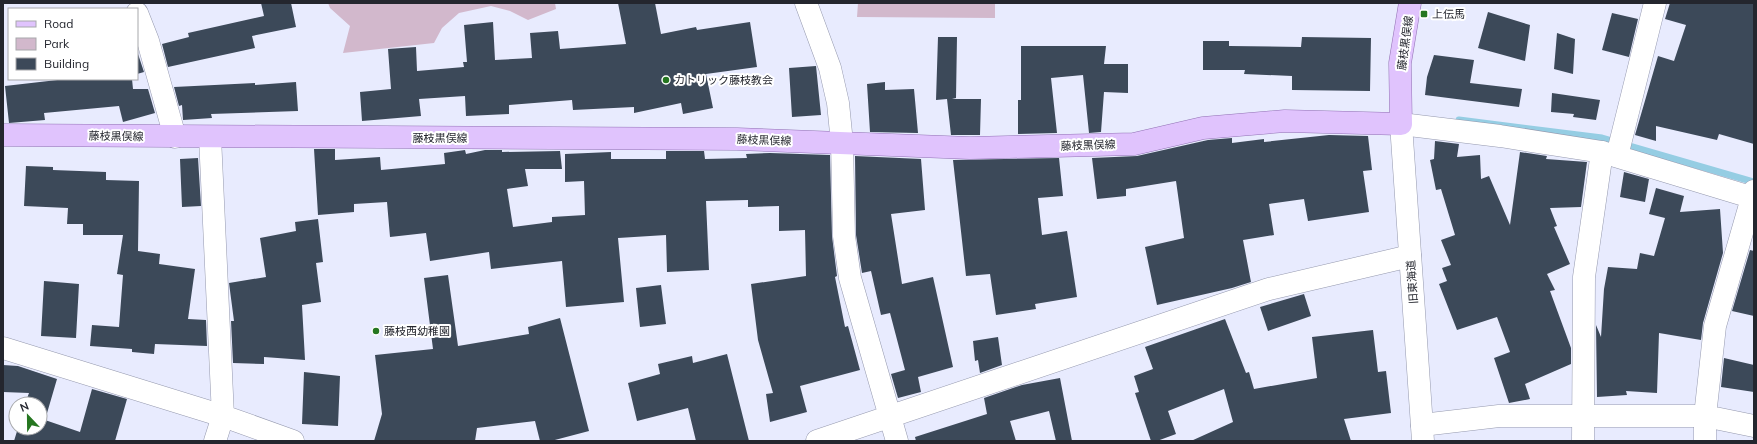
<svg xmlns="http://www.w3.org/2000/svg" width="1757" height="444" font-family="Mulish,'Noto Sans JP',sans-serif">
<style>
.green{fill:#d2b8cc}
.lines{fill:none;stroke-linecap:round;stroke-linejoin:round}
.stream{stroke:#95cde3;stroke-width:7}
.building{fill:#3c4959}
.minor-casing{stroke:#9599ae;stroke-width:23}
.tertiary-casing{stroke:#9599ae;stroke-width:23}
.primary-casing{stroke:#9172b4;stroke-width:23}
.minor{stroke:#fff;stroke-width:22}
.tertiary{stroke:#fff;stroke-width:22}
.primary{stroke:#e0c3fd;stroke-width:22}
.poi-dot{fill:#257620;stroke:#fff;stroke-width:1.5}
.labels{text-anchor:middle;stroke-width:4;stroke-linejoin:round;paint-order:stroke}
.poi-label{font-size:11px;fill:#24262e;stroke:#fff;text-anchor:start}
.street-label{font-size:11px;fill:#24262e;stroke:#fff}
</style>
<rect width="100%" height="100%" fill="#e8ebfe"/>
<path class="green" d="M 328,3 L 555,3 L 556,9 L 528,20 L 510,11 L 491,6 L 459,13 L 442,28 L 434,43 L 343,53 L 350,26 L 330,8 Z
M 858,3 L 995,3 L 995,18 L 857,17 Z"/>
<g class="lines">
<path class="stream" d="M 1459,120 L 1602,138 L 1754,182"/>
</g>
<path class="building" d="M 261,3 L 291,3 L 296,27 L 252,36 L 255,48 L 168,67 L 162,44 L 189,37 L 188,33 L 264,16 Z
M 618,3 L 655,3 L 661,34 L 696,27 L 697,30 L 750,22 L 757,67 L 706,74 L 713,108 L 683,114 L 681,103 L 634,113 L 634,107 L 573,110 L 572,100 L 509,105 L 509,114 L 466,116 L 465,96 L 419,99 L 421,116 L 362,121 L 360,92 L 391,89 L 388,49 L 416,47 L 417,71 L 464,67 L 463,62 L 467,62 L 464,25 L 493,22 L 495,60 L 532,58 L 530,33 L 558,31 L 560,49 L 626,44 Z
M 1670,3 L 1754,3 L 1754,144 L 1719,134 L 1717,140 L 1656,126 L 1656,141 L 1635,135 L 1658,56 L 1674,61 L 1686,25 L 1665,19 Z
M 1488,12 L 1530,25 L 1525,61 L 1478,48 Z
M 1612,13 L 1638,19 L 1629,57 L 1602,50 Z
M 1557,33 L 1575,39 L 1573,74 L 1554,69 Z
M 938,37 L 957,37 L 956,98 L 952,99 L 981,99 L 980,135 L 951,135 L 947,99 L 936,100 Z
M 1302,37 L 1371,38 L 1370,91 L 1292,90 L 1292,76 L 1244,74 L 1245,70 L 1203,70 L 1203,41 L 1229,41 L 1229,46 L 1301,47 Z
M 1021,46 L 1106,46 L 1104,64 L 1128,64 L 1128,93 L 1104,92 L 1101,132 L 1089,133 L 1083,75 L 1051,78 L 1057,133 L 1018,134 L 1018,100 L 1021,100 Z
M 137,51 L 144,72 L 137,74 Z
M 1434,55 L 1474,60 L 1470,83 L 1522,89 L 1519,107 L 1425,95 L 1427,77 Z
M 816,66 L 821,115 L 792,117 L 789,68 Z
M 66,79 L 132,79 L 133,89 L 148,89 L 155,113 L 123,122 L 119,106 L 44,113 L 45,120 L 9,123 L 5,86 Z
M 296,82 L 298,111 L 211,114 L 212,118 L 183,120 L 182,105 L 179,106 L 174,87 L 255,83 L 255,85 Z
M 885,82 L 885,90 L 914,89 L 918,133 L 870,132 L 867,84 Z
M 1552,93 L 1600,100 L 1596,120 L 1573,117 L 1574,114 L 1551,112 Z
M 1329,135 L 1368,136 L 1372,170 L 1363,171 L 1369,212 L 1308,221 L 1304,199 L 1269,204 L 1274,235 L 1243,240 L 1251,282 L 1232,288 L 1157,305 L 1145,247 L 1184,238 L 1176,181 L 1126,189 L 1126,196 L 1097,199 L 1092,158 L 1137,156 L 1208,140 L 1232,138 L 1232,143 L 1264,139 L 1264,142 Z
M 1435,141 L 1459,144 L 1457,157 L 1480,155 L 1481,179 L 1489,176 L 1510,225 L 1520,152 L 1547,156 L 1546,159 L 1587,162 L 1581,207 L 1550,208 L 1557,226 L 1554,227 L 1570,264 L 1547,274 L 1555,290 L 1550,291 L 1571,348 L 1571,364 L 1525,384 L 1530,399 L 1509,403 L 1494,358 L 1510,352 L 1497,317 L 1457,330 L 1439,284 L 1447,281 L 1442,268 L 1451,265 L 1441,240 L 1455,235 L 1441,189 L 1436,190 L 1430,160 L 1434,159 Z
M 314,149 L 335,149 L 335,160 L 380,157 L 381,170 L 445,164 L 444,153 L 465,150 L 466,154 L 485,150 L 502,150 L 502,152 L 560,151 L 562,169 L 525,169 L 528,186 L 507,189 L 513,227 L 552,222 L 552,217 L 585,215 L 584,181 L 565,182 L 565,154 L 611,152 L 611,159 L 666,159 L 666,151 L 704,151 L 705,159 L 747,158 L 746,154 L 770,153 L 830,155 L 832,236 L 837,276 L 835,277 L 845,327 L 848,326 L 860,370 L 800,386 L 807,412 L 770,422 L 766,394 L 773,393 L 758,340 L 751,284 L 806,276 L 805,230 L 779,231 L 779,206 L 748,207 L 748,200 L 706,201 L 709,270 L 667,272 L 666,235 L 618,238 L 624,302 L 566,307 L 562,261 L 491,269 L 489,252 L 430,261 L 426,233 L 390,237 L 387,202 L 354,204 L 354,212 L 318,215 Z
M 855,156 L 921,159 L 925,210 L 891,214 L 902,284 L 933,277 L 953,367 L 918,377 L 921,392 L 898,398 L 891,374 L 905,370 L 890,313 L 881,315 L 871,271 L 862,273 L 856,235 Z
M 198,158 L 201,206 L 182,207 L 180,159 Z
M 1059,158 L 1063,196 L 1038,198 L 1042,235 L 1067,231 L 1077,297 L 1035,304 L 1036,309 L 996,315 L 990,274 L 966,276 L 953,160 Z
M 26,166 L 53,167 L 53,170 L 106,172 L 106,180 L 139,181 L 138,251 L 160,254 L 159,264 L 195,269 L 188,319 L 206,320 L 207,346 L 155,344 L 154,354 L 132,352 L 132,349 L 90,346 L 92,325 L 119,327 L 123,275 L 117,274 L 123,235 L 83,235 L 83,224 L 67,224 L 68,208 L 24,206 Z
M 1624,172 L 1649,179 L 1645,202 L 1620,197 Z
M 1656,188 L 1684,196 L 1680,212 L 1720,209 L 1723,253 L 1703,323 L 1701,340 L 1659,333 L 1657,393 L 1626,391 L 1627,395 L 1597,397 L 1596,325 L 1601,337 L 1604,289 L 1608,267 L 1637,269 L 1640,253 L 1654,256 L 1665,218 L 1649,214 Z
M 318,219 L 323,262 L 316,263 L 321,302 L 302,305 L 305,360 L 264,357 L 264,364 L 233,363 L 231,321 L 234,321 L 229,283 L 266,277 L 260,238 L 296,231 L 295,222 Z
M 1750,250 L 1754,251 L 1754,316 L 1732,311 Z
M 448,275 L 458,346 L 529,334 L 528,327 L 560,318 L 589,431 L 551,441 L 540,441 L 535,421 L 477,428 L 475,441 L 374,441 L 382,414 L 375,355 L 433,349 L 424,278 Z
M 44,281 L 79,284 L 76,338 L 41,336 Z
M 661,285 L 666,324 L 640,327 L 636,288 Z
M 1304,294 L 1311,316 L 1268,331 L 1260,307 Z
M 1225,319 L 1246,373 L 1249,372 L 1254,389 L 1317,378 L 1312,337 L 1373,330 L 1378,372 L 1386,371 L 1391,413 L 1344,419 L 1351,441 L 1191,441 L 1233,422 L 1224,389 L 1168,411 L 1176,434 L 1157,441 L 1151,441 L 1135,393 L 1139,392 L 1134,376 L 1153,369 L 1145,347 Z
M 998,337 L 1002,365 L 980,373 L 978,360 L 975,361 L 973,341 Z
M 727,354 L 749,441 L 696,441 L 688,408 L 637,421 L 628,383 L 660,374 L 658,364 L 692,356 L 693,363 Z
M 1724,358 L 1754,365 L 1754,392 L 1721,387 Z
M 3,365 L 18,366 L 57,379 L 45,420 L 80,432 L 92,389 L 127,399 L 115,441 L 14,441 L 18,428 L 40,428 L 40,404 L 25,404 L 29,393 L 3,392 Z
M 304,372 L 340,376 L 338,426 L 302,424 Z
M 1060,378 L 1072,441 L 1056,441 L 1049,411 L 1010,421 L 1016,441 L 916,441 L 915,437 L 987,414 L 984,398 L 1022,385 Z"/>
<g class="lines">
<defs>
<path id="minor" d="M 806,3 L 830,68 L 838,103 L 842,143 L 844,236 L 850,278 L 897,441
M 137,13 L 148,41 L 175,137
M 1401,124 L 1500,136 L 1602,152 L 1754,198
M 210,137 L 223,416 L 215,441
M 1617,156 L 1655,3
M 3,348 L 223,416 L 293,441
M 1422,425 L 1499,416 L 1705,416 L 1754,426
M 817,441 L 1269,289 L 1410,256
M 1583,441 L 1584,277 L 1602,152
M 1705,441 L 1705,416 L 1715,326 L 1754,191"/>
<path id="tertiary" d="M 1401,124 L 1423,441"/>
<path id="primary" d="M 3,135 L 737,139 L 970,148 L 1134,144 L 1203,128 L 1285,121 L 1401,124 L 1400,63 L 1410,3"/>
</defs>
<use href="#minor" class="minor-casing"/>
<use href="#tertiary" class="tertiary-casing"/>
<use href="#primary" class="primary-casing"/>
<use href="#minor" class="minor"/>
<use href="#tertiary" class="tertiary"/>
<use href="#primary" class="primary"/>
</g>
<g class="poi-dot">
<rect x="1420" y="10" width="8" height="8" rx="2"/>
<circle cx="666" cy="80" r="4"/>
<circle cx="376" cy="331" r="4"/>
</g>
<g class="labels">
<g class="poi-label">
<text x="1432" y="18">上伝馬</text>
<text x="674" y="84">カトリック藤枝教会</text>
<text x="384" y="335">藤枝西幼稚園</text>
</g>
<g class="street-label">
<text transform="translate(1405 43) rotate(-82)" y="4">藤枝黒俣線</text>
<text transform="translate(116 136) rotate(1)" y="4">藤枝黒俣線</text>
<text x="440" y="142">藤枝黒俣線</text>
<text transform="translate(764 140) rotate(2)" y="4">藤枝黒俣線</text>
<text transform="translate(1088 145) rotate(-2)" y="4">藤枝黒俣線</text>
<text transform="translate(1412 282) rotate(-94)" y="4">旧東海道</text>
</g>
</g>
<rect width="1757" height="444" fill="none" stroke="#24262e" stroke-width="8"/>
<rect x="8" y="8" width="130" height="72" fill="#ffffff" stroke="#a7a8ab"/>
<rect x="16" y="21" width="20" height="6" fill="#e0c3fd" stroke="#a7a8ab"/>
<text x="44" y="28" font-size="12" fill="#24262e">Road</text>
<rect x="16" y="38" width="20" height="12" fill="#d2b8cc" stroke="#a7a8ab"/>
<text x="44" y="48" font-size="12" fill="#24262e">Park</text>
<rect x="16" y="58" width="20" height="12" fill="#3c4959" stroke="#a7a8ab"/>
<text x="44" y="68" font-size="12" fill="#24262e">Building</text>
<g transform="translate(28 416) rotate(338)"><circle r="19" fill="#ffffff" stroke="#a7a8ab"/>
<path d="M0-3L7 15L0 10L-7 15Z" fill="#257620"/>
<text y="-6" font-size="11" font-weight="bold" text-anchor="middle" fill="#24262e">N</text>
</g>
</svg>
